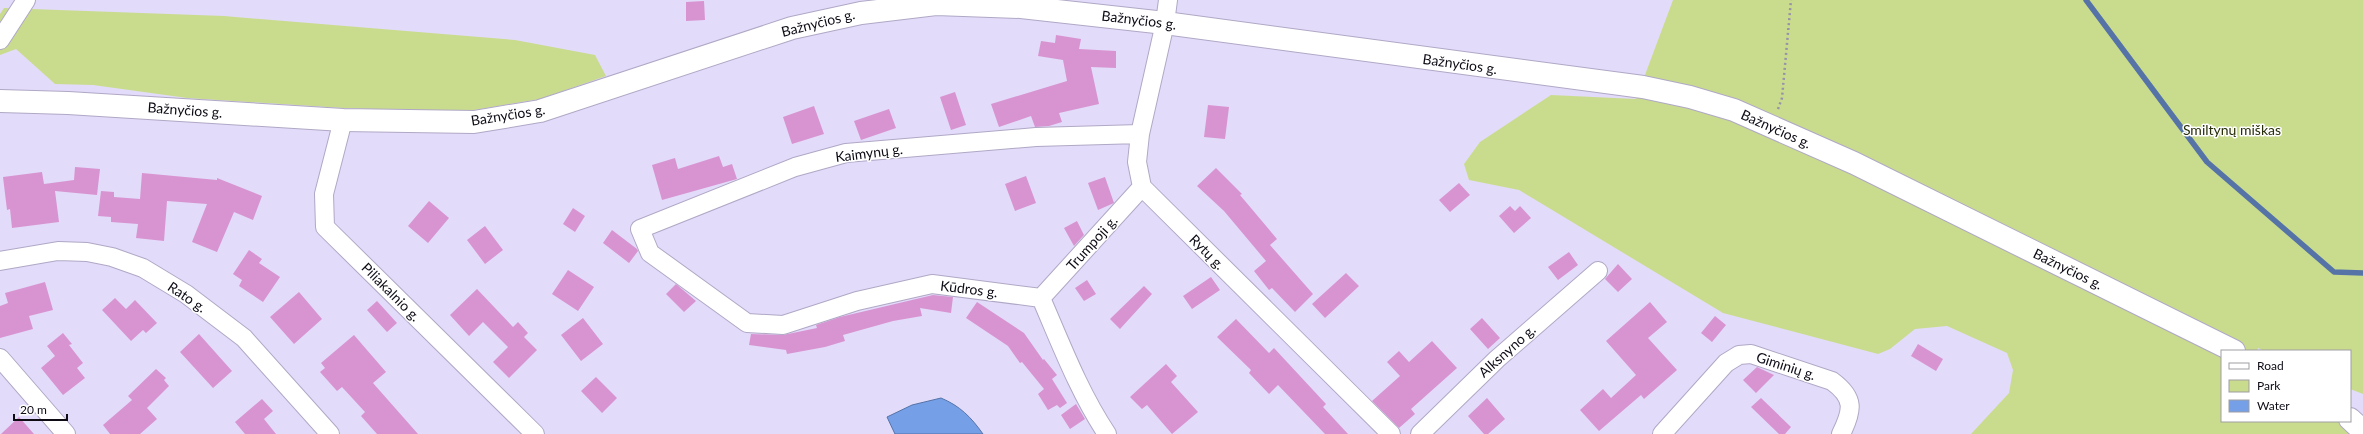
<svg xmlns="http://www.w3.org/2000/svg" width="2363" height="434" font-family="Lato,sans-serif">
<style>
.green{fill:#c9dc8e}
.water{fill:#75a0e7;stroke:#5673a8}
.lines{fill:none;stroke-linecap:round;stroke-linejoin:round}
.stream{stroke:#5673a8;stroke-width:5.5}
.building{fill:#d894d1}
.street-casing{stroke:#b0a8c5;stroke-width:20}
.secondary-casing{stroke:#b0a8c5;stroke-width:24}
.path{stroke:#9791a9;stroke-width:2.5;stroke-dasharray:2 3;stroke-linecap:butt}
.street{stroke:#fff;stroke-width:18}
.secondary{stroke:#fff;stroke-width:22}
.labels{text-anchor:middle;stroke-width:3;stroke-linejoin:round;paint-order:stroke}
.street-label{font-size:14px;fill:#0e0b15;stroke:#fff}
.park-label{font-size:14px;fill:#262d08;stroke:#fff}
</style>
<rect width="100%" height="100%" fill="#e3dbfa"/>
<path class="green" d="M 1673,0 L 2363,0 L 2363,394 L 2350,389 L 2350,351 L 2264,351 L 2258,348 L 2257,351 L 2222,351 L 2222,421 L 2341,421 L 2354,434 L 1971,434 L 2009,393 L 2013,370 L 2007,353 L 1947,326 L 1915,329 L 1890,349 L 1878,354 L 1723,313 L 1519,190 L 1469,180 L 1464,164 L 1480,142 L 1551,95 L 1636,99 Z
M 4,8 L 224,16 L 515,40 L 595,55 L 606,76 L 540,99 L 474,110 L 439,111 L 343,108 L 187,98 L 93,85 L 55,84 L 16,49 L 0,55 L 0,14 Z"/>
<path class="water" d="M 941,398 C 960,406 971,417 983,434 L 895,434 L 887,417 L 912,405 Z"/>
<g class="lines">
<path class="stream" d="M 2086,0 L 2207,162 L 2334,272 L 2363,273"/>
</g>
<path class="building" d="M 704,1 L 705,20 L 686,21 L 686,2 Z
M 1056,35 L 1081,39 L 1079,49 L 1116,51 L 1116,68 L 1091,67 L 1099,104 L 1059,113 L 1062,122 L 1049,126 L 1035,127 L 1031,116 L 999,127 L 991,104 L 1067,81 L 1063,60 L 1038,56 L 1041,41 L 1055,43 Z
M 955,92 L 966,125 L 951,130 L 940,97 Z
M 1208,105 L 1229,107 L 1225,139 L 1204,137 Z
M 814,106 L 824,134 L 792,144 L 783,117 Z
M 889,109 L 896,128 L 861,140 L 854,121 Z
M 719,156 L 723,167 L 732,164 L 737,179 L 662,200 L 652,165 L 675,158 L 678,169 Z
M 75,167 L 100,169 L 97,195 L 55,191 L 59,222 L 12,228 L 10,209 L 7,210 L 3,177 L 42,172 L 44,184 L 74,180 Z
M 1216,168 L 1242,194 L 1240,195 L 1277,239 L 1270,245 L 1313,294 L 1295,312 L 1272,288 L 1269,290 L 1254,271 L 1266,261 L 1224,211 L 1197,186 Z
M 142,173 L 217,180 L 217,178 L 262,196 L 253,220 L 234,212 L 217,252 L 192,242 L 207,204 L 167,201 L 164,241 L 136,238 L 138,224 L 111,222 L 111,217 L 98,216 L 101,191 L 114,192 L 114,197 L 140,199 Z
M 1026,176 L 1036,203 L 1015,211 L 1005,184 Z
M 1105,177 L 1114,203 L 1098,210 L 1088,183 Z
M 1459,183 L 1470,195 L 1450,212 L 1439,200 Z
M 429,201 L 449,218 L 428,243 L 408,226 Z
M 1510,206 L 1515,211 L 1520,206 L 1531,218 L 1514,233 L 1499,216 Z
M 573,208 L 585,216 L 575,232 L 563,224 Z
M 1077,221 L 1084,235 L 1074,246 L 1064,228 Z
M 485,226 L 503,250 L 485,264 L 467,240 Z
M 612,230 L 637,249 L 638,251 L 629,263 L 603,243 Z
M 249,250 L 262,259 L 259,263 L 280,277 L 263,302 L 239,286 L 242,280 L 233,274 Z
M 1569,252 L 1578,265 L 1558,280 L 1548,267 Z
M 1618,264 L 1632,279 L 1618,292 L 1605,279 Z
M 568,270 L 594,287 L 578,311 L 552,294 Z
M 1346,273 L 1359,286 L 1325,318 L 1312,304 Z
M 1211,277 L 1220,290 L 1192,309 L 1183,296 Z
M 1087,280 L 1096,294 L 1084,301 L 1075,288 Z
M 45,282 L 53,310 L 29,316 L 33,329 L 0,338 L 0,306 L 8,303 L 5,293 Z
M 676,284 L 696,301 L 684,312 L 666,294 Z
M 1144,286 L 1152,294 L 1120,329 L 1110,319 Z
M 477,289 L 513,327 L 518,322 L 528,333 L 524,337 L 537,350 L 509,378 L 493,362 L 508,347 L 483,322 L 469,336 L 450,315 Z
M 299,292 L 322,319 L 294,344 L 270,317 Z
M 933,295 L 953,297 L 951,313 L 920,308 L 922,316 L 893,321 L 843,335 L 845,341 L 825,347 L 787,354 L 786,350 L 749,345 L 751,334 L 783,335 L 817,328 L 816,325 L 840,317 Z
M 115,298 L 126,309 L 135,300 L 157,323 L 146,333 L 143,330 L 131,341 L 102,310 Z
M 377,301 L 397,323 L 387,332 L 367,310 Z
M 977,302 L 1024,333 L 1043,360 L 1044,359 L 1057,375 L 1052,379 L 1067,403 L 1060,408 L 1057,405 L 1048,410 L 1038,394 L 1044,389 L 1022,362 L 1020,363 L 1008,346 L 966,318 Z
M 1650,302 L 1667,322 L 1648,338 L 1677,370 L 1644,399 L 1641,395 L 1599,431 L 1580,410 L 1603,389 L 1611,398 L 1636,375 L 1606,341 Z
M 1715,316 L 1726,325 L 1712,342 L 1701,333 Z
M 583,318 L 603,344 L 581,361 L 561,335 Z
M 1482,318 L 1500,338 L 1488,349 L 1470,329 Z
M 1236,319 L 1269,353 L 1274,348 L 1326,404 L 1323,407 L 1348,434 L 1325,434 L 1278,385 L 1269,394 L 1249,373 L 1251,370 L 1217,337 Z
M 63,333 L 72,344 L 69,345 L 83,363 L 77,368 L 85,378 L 63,395 L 41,368 L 55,356 L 47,346 Z
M 199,334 L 232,371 L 213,388 L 180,352 Z
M 354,335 L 386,372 L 373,383 L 418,434 L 377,434 L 361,416 L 365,412 L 342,387 L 337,391 L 320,372 L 325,368 L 321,363 Z
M 1432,341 L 1457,368 L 1411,409 L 1415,414 L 1399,428 L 1372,401 L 1400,376 L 1387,362 L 1399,351 L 1409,362 Z
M 1918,344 L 1943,359 L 1936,371 L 1911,356 Z
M 1166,364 L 1177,376 L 1171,382 L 1198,412 L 1172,434 L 1147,405 L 1142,409 L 1130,397 Z
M 1757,367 L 1774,375 L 1756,393 L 1743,380 Z
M 156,369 L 166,378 L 164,380 L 169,386 L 147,408 L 157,419 L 140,434 L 110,434 L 103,425 L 132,400 L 128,396 Z
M 596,377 L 617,398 L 602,413 L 581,391 Z
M 1487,398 L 1505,419 L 1488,434 L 1484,434 L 1468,416 Z
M 1761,398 L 1791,427 L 1785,434 L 1779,434 L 1751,407 Z
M 262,399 L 273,411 L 264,419 L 276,434 L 245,434 L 235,422 Z
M 1076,404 L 1085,419 L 1070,429 L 1061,415 Z
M 19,417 L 34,434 L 1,434 Z"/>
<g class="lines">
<defs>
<path id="street" d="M 1168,0 L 1165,23 L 1140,134 L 1137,162 L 1142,187 L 1391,434
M 0,40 L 26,0
M 343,120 L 324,194 L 325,227 L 535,434
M 0,261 L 58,251 L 87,252 L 112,257 L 143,268 L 186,294 L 244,338 L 330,434
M 1041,298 L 1142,187
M 0,358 L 66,434
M 1107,434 C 1079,392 1061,344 1041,298 L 932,284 L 857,301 L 783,325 L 747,323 L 650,253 L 640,229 L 795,167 L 846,153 L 1036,137 L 1140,134
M 1420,434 L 1497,359 L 1598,271
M 1662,434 L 1726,363 L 1739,355 L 1751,354 L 1832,381 C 1855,398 1853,410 1841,434"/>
<path id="secondary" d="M 0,101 L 68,103 L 343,120 L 474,122 L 540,111 L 792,28 L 861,13 L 936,4 L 1021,7 L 1165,23 L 1643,87 L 1690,97 L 1734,110 L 1854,163 L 2234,351
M 2350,419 L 2363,431"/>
</defs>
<use href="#street" class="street-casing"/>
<use href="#secondary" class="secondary-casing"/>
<path class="path" d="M 1778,109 L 1782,98 L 1791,0"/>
<use href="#street" class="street"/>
<use href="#secondary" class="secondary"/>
</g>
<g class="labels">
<g class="street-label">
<text transform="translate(1139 20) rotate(7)" y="5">Bažnyčios g.</text>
<text transform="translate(818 23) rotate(-14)" y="5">Bažnyčios g.</text>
<text transform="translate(1460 64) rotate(8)" y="5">Bažnyčios g.</text>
<text transform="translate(185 110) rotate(4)" y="5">Bažnyčios g.</text>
<text transform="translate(508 115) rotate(-9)" y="5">Bažnyčios g.</text>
<text transform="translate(1776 129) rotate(24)" y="5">Bažnyčios g.</text>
<text transform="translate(869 153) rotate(-7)" y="5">Kaimynų g.</text>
<text transform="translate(1092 243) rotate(-48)" y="5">Trumpoji g.</text>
<text transform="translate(1207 252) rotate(45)" y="5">Rytų g.</text>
<text transform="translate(2068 269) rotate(26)" y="5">Bažnyčios g.</text>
<text transform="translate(969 289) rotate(7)" y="5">Kūdros g.</text>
<text transform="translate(391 292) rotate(45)" y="5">Piliakalnio g.</text>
<text transform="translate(187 297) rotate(34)" y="5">Rato g.</text>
<text transform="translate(1507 351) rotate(-42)" y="5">Alksnyno g.</text>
<text transform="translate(1786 366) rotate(18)" y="5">Giminių g.</text>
</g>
<g class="park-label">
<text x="2232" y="135">Smiltynų miškas</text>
</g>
</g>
<rect x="2221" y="350" width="130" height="72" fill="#ffffff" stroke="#9f9da1"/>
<rect x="2229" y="363" width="20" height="6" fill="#ffffff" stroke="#9f9da1"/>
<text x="2257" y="370" font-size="12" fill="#0e0b15">Road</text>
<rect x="2229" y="380" width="20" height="12" fill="#c9dc8e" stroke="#9f9da1"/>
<text x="2257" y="390" font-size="12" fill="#0e0b15">Park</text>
<rect x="2229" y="400" width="20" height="12" fill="#75a0e7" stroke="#9f9da1"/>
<text x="2257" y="410" font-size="12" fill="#0e0b15">Water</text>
<path d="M14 414v6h53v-6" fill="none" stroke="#0e0b15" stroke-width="2"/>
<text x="20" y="414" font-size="12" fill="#0e0b15" stroke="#ffffff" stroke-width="3" paint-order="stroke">20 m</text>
</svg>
